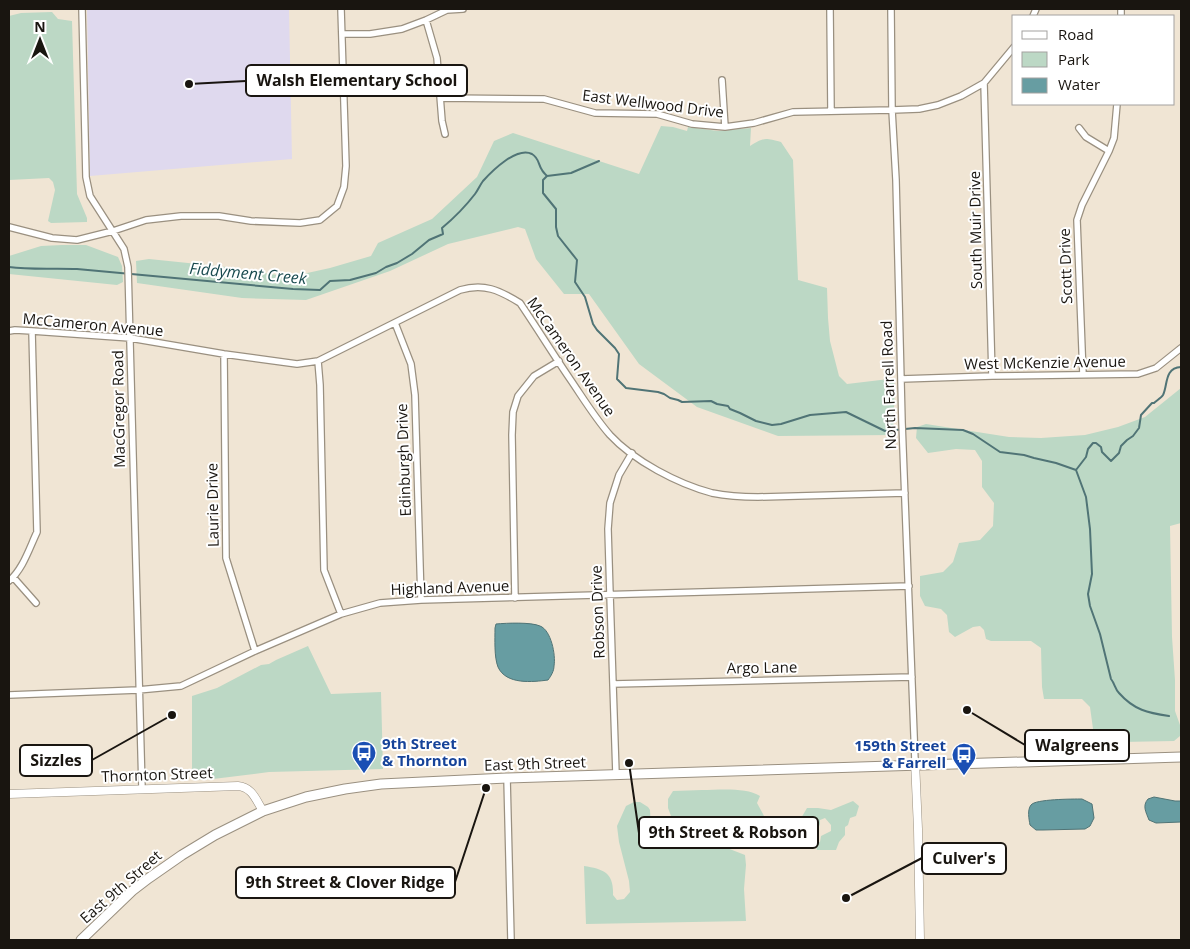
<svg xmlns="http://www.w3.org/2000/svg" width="1190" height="949" font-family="'Open Sans',sans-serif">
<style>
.education{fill:#dfd9ee}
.green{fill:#bcd8c5}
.water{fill:#679da2;stroke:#507476}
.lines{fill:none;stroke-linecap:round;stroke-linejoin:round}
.stream{stroke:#507476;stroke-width:2}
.minor-casing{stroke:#9a9080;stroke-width:8}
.tertiary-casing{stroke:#9a9080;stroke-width:9}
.secondary-casing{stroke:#9a9080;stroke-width:11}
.minor{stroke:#fff;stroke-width:5.5}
.tertiary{stroke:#fff;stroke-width:8}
.secondary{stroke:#fff;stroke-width:9}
.labels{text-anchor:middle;stroke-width:4;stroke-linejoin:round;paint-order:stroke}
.street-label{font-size:15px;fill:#191510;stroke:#fff}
.transit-label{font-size:15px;font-weight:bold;fill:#164399;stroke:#fff;text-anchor:start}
.water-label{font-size:16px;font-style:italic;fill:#194a4f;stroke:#fff}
.leader{fill:none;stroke:#191510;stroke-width:2}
.callout-dot{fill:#191510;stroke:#fff;stroke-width:2}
.callout{fill:#fff;stroke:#191510;stroke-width:2}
.callout-label{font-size:16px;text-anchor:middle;font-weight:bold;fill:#191510}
</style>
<rect width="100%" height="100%" fill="#f0e5d4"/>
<path class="education" d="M 87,9 L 289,9 L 292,159 L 90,176 Z"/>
<path class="green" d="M 52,12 L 58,19 L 72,21 L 77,194 L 87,218 L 87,222 L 51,223 L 48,221 L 55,190 L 53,182 L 49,178 L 9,180 L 9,16 L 21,13 Z
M 661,126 L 673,127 L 687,131 L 688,127 L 718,131 L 751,128 L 750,146 C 764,137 765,138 781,142 L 793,160 L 798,280 L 827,288 L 828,318 L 830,341 L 839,376 L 847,384 L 889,379 L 895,384 L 893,435 L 778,436 L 697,407 L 639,364 L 589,294 L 564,294 L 536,259 L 525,229 L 518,227 L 448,244 L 390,271 L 306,300 L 242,298 L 137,283 L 136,261 L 149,259 L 227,267 L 289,277 L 330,268 L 371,256 L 378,243 L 432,219 L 477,177 L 494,141 L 513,133 L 639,174 Z
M 62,245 L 86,245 L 118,257 L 122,266 L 123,282 L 117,285 L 9,274 L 9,256 L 41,246 Z
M 1181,388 L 1181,523 L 1170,526 L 1172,637 L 1175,680 L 1175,711 L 1180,725 L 1180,736 L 1174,741 L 1121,742 L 1100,740 L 1094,736 L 1090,707 L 1082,699 L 1044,699 L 1042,687 L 1041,648 L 1031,641 L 991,641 L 986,639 L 984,630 L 980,626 L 973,627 L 955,637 L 949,632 L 947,615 L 941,609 L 925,606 L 920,596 L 920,576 L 943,572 L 953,562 L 959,543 L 980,540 L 993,526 L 994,503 L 982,487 L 982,461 L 975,450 L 956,449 L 928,453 L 916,438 L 917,427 L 926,424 L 1009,437 L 1041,438 L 1085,435 L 1118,427 L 1145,417 Z
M 308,646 L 331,694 L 381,692 L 383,769 L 269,772 L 213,779 L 192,780 L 192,696 L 217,688 L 261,665 L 269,664 L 276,660 Z
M 702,790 C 719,790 746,787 760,796 L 757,803 L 763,814 L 767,823 L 763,832 L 730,831 L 723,839 L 727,848 L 745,855 L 746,865 L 744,889 L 746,921 L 586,924 L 584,866 C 604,869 614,873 613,895 L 617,900 L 624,899 L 630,892 L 629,881 L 619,842 L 617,826 L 626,806 L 634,802 L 640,802 L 648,807 L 650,810 L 651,829 C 658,830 665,831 670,828 L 671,816 L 668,808 L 668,799 L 673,791 Z
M 853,801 L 859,806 L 856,816 L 850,818 L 848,825 L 845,827 L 845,835 L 839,842 L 836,850 L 817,850 L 815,844 L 820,842 L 821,836 L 831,831 L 831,825 L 825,818 L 820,820 L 820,824 L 818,829 C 808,833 801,837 792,828 L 792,824 L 800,820 L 807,808 L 818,808 L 831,810 Z"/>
<path class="water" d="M 496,624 C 507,623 531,622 540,626 C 551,630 556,655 554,666 C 554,671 551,676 548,680 C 533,682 506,685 498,667 C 494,657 495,639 495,628 Z
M 1154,797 L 1175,801 L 1181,801 L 1181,822 L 1156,823 L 1149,820 C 1146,812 1142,806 1148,799 Z
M 1082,799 L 1092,804 L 1094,818 L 1090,826 L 1085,829 L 1043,830 L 1036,830 L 1030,825 C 1029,819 1027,810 1031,805 C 1035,799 1073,799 1082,799 Z"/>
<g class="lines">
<path class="stream" d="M 547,176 L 543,180 L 543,193 L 556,209 L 556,227 L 558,236 L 577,260 L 575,282 L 585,297 L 593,324 L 597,330 L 615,348 L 619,354 L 617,379 L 626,388 L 658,392 L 664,394 L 670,398 L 678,400 L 682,402 L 711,401 L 717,404 L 728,406 L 730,409 L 740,413 L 756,421 L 772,425 L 781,424 L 810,415 L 846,412 L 885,431 L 915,428 L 963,430 L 973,434 L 1000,452 L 1024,455 L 1034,458 L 1056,463 L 1076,470
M 547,176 L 571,173 L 599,161
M 9,267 C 31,270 54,268 77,269 L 293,289 L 320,290 L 330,281 L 350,280 L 376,273 L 386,267 L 397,263 L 412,254 L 429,240 L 443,234 L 442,228 C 454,218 465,207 475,194 C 478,190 480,185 483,181 C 492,171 517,146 532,154 C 539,158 538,164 542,170 C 543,172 545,174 547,176
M 1076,470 L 1086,497 L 1090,529 L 1092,574 L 1088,594 L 1090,606 L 1100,634 L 1111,679 C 1115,684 1115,689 1119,693 C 1134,710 1148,713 1169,716
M 1076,470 L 1086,457 L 1088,449 L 1093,443 L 1096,443 L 1101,447 L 1102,452 L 1111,461 L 1119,453 L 1121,446 L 1127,440 L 1133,436 L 1139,428 L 1141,415 L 1152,403 L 1154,403 C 1156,401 1161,398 1163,395 C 1168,385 1164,368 1181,367"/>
<defs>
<path id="minor" d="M 82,9 L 86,177 L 90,196 L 124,249 L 128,267 L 142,789
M 830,9 L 831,111
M 891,9 L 892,110 L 896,180 L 902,422 L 915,761
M 1033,16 L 1036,9
M 1121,16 L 1121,9
M 426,20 L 437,58 L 442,121 L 445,134
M 342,34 L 370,34 L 402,29 L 426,20 L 447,10 L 463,9
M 722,80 L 725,127
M 984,83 L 992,376
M 441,98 L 544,99 L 595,113 L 657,114 L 692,124 L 725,127 L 754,123 L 793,112 L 892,110 L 919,109 L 938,105 L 961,96 L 984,83 L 1014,47
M 1079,128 L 1086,137 L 1109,151
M 9,227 L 52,238 L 77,240 L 113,231 L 146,220 L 181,216 L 219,216 L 251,221 L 300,223 L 320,220 L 337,206 L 344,187 L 346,166 L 341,9
M 395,323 L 411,364 L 415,395 L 421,600
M 9,331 L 15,330 L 32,331 L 130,338 L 224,354 L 297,364 L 318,361 L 460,290 C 484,283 499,290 520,303 C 537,328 553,354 570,379 C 583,398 595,418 610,435 C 634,461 678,484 712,493 C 727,496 743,497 758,497 L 905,493
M 224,354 L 226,558 L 255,651
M 318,361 L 320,385 L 324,570 L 341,614
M 1083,375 L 1077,220 L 1082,205 L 1109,151 L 1114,138 L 1117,104
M 901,379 L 992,376 L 1138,374 L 1156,368 L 1181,348
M 13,577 L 36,603
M 9,581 C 23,569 29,549 37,532 L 32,331
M 515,598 L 512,435 L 513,412 L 518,396 L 534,376 L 559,361
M 613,684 L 912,677
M 9,695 L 138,690 L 181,686 L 255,651 L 341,614 L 380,603 L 421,600 L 909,586
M 616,774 L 610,595 L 608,529 L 610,503 L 619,475 L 632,453
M 507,778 L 511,940"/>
<path id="tertiary" d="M 915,761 L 918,829 L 920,940
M 9,794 L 238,786 C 252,787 256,800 263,811"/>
<path id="secondary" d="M 81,940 L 132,891 L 149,878 L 182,855 L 215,835 L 263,811 L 306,797 L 345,789 L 381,784 L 507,778 L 1181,757"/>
</defs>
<use href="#minor" class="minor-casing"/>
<use href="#tertiary" class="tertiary-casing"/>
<use href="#secondary" class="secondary-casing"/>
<use href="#minor" class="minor"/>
<use href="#tertiary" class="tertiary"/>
<use href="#secondary" class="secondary"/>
</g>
<defs>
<symbol id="bus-pin" viewBox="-11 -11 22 30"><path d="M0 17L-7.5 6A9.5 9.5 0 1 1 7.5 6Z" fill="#1a4fb4" stroke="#fff"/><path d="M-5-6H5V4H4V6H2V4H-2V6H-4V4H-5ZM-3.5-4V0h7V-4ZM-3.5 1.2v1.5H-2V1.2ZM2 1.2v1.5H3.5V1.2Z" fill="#fff"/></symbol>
</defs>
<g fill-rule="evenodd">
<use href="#bus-pin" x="350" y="739" width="28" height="38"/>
<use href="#bus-pin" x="950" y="741" width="28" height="38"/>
</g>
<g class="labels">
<g class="street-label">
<text transform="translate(653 104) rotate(7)" y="5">East Wellwood Drive</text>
<text transform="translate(976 230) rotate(-91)" y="5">South Muir Drive</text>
<text transform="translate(1066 266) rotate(-92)" y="5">Scott Drive</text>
<text transform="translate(93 325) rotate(5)" y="5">McCameron Avenue</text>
<text transform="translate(571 357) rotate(55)" y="5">McCameron Avenue</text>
<text transform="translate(1045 363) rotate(-1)" y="5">West McKenzie Avenue</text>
<text transform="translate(889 385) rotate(-92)" y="5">North Farrell Road</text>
<text transform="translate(119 409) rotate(-91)" y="5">MacGregor Road</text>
<text transform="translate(404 460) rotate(-92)" y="5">Edinburgh Drive</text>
<text transform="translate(213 505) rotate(-91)" y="5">Laurie Drive</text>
<text transform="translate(450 588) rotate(-2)" y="5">Highland Avenue</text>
<text transform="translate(598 612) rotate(-92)" y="5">Robson Drive</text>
<text transform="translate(762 668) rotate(-1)" y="5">Argo Lane</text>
<text transform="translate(535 764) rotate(-2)" y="5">East 9th Street</text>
<text transform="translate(157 775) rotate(-2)" y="5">Thornton Street</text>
<text transform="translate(121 887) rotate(-41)" y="5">East 9th Street</text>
</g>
<g class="transit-label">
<text x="382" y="749">9th Street<tspan x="382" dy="17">&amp; Thornton</tspan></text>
<text x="946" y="751" text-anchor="end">159th Street<tspan x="946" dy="17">&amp; Farrell</tspan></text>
</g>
<g class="water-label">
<text transform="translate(248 273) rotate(5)" y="6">Fiddyment Creek</text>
</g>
</g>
<path class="leader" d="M189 84L246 81M967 710L1025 745M172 715L92 760M629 763L639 833M846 898L922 858M486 788L455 882"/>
<g class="callout-dot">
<circle cx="189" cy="84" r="5"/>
<circle cx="967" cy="710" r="5"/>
<circle cx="172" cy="715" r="5"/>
<circle cx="629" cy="763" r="5"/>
<circle cx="846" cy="898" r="5"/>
<circle cx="486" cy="788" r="5"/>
</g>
<g class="callout">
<rect x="246" y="65" width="221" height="31" rx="5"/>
<rect x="1025" y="730" width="104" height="31" rx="5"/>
<rect x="20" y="745" width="72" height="31" rx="5"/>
<rect x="639" y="817" width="179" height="31" rx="5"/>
<rect x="922" y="843" width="84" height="31" rx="5"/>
<rect x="236" y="867" width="219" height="31" rx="5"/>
</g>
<g class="callout-label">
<text x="357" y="86">Walsh Elementary School</text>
<text x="1077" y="751">Walgreens</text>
<text x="56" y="766">Sizzles</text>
<text x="728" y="838">9th Street &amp; Robson</text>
<text x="964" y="864">Culver's</text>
<text x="345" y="888">9th Street &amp; Clover Ridge</text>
</g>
<rect width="1190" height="949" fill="none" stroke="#191510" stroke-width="20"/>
<rect x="1012" y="15" width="162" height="90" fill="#ffffff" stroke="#a3a19f"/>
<rect x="1022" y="31" width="25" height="8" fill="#ffffff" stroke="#a3a19f"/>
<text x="1058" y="40" font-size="15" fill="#191510">Road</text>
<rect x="1022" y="52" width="25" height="15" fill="#bcd8c5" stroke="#a3a19f"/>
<text x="1058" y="65" font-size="15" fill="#191510">Park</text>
<rect x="1022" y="78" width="25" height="15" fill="#679da2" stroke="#a3a19f"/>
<text x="1058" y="90" font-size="15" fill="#191510">Water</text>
<g transform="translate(40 40)" stroke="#ffffff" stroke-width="4" paint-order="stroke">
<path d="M0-4L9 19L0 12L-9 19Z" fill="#191510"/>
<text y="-8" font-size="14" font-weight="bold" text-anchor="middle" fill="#191510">N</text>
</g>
</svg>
